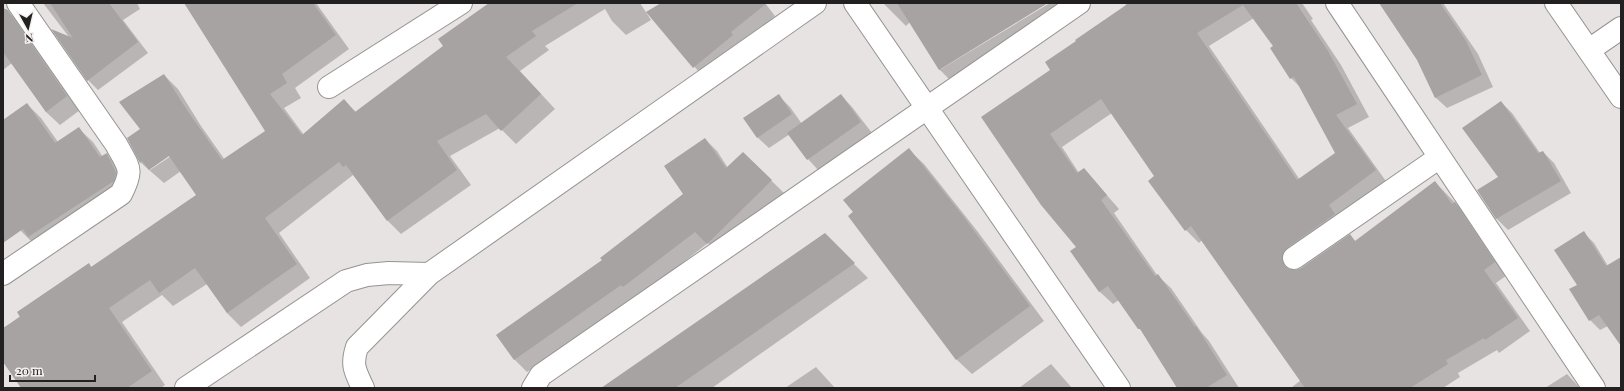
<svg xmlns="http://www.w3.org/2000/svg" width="1624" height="391" font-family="'Playfair Display',serif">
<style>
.shadow{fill:#0003;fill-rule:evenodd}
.building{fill:#a7a3a2;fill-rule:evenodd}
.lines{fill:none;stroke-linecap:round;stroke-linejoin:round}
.minor-casing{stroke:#969391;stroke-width:24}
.minor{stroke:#fff;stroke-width:22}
</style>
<rect width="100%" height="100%" fill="#e7e3e2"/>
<path class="shadow" d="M 43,3 L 137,3 L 140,9 L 123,20 L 148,53 L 98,90 L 88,80 L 69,37 Z
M 185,3 L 316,3 L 349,49 L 295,88 L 301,98 L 284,108 L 304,135 L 344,100 L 356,112 L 501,3 L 640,3 L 651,20 L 626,35 L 612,21 L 605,9 L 545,46 L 549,50 L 520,71 L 555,109 L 516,144 L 500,128 L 450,156 L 471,185 L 401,234 L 387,220 L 353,175 L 279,233 L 310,278 L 241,327 L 227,313 L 207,284 L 173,306 L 162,295 L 122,322 L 165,385 L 161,388 L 23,388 L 3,360 L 3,329 L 89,264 L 92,268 L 198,196 L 181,171 L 164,183 L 140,162 L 142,129 L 164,75 L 178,89 L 201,126 L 225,160 L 267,131 ZM 173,152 L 174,154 L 150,170 L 149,169 Z
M 697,3 L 765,3 L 775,16 L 741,44 L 705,79 L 663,30 Z
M 883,3 L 1046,3 L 941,67 L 941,69 L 1050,3 L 1072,3 L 952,82 L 939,69 L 910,22 L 906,26 Z
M 1128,3 L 1302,3 L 1313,19 L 1311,20 L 1341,65 L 1369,117 L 1348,128 L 1388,184 L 1295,265 L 1294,271 L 1302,269 L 1350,236 L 1356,242 L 1435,182 L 1468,216 L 1507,275 L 1496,283 L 1530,331 L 1499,353 L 1497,350 L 1458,373 L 1460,377 L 1443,388 L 1291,388 L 1301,380 L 1202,240 L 1199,243 L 1186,230 L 1156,176 L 1112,113 L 1062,147 L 1079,173 L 1084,169 L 1119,209 L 1114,213 L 1157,275 L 1171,288 L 1202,333 L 1209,341 L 1239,388 L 1178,388 L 1144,334 L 1119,300 L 1113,304 L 1100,292 L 1072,251 L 1078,247 L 1042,204 L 1052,70 L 1126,6 L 1125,5 ZM 1254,18 L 1275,46 L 1291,78 L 1301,88 L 1337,153 L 1300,180 L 1209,46 Z
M 1392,3 L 1443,3 L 1478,54 L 1493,87 L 1447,108 L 1435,97 Z
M 3,9 L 7,11 L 22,25 L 80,110 L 60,125 L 46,112 L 12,63 L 3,70 Z
M 841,95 L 852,107 L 872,133 L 819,171 L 808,159 L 790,134 L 769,148 L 757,137 L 779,96 L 790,107 L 802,124 Z
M 1501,102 L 1512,113 L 1540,153 L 1543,152 L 1554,163 L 1571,193 L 1508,230 L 1497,219 L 1478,190 L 1499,178 Z
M 27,104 L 41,118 L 58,142 L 79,129 L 93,142 L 103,157 L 106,154 L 120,168 L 127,195 L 35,245 L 21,231 L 3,205 L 3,120 Z
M 705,139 L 717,151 L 728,168 L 743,153 L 784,193 L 720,256 L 708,243 L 636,299 L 634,297 L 527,372 L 515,360 L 498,335 L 603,260 L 684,194 Z
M 909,150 L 924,164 L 978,232 L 1044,321 L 972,374 L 957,360 L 849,216 Z
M 1584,233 L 1594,243 L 1608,266 L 1621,263 L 1621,344 L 1608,326 L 1600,330 L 1590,320 L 1578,285 Z
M 824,234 L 868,278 L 712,388 L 603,388 Z
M 1051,364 L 1072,388 L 1019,388 Z
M 816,367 L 835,388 L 785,388 Z
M 1567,374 L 1580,388 L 1545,388 Z"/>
<path class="building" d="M 50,3 L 109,3 L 138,42 L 87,81 L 51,29 L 73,38 Z
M 184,3 L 313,3 L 336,35 L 282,74 L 287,83 L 270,94 L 302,135 L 344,99 L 355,112 L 443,46 L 438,39 L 489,3 L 578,3 L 532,31 L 536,36 L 506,57 L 541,94 L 501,131 L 486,114 L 437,141 L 457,170 L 387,221 L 346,165 L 343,167 L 339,162 L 265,218 L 297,264 L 227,313 L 195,268 L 159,293 L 150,280 L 109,308 L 152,371 L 127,388 L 21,388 L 3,362 L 3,328 L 20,317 L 17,312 L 89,263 L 91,267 L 196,195 L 169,156 L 149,170 L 142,161 L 140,163 L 127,138 L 140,129 L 119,102 L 164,74 L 187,110 L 222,160 L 265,131 Z
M 661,3 L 767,3 L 731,32 L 733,35 L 693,68 L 646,12 Z
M 897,3 L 1048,3 L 939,70 Z
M 1129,3 L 1296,3 L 1328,51 L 1357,104 L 1336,115 L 1376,170 L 1329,205 L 1335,214 L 1287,248 L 1283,253 L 1282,259 L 1284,265 L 1288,269 L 1295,270 L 1301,268 L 1350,234 L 1355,241 L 1435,181 L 1452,204 L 1455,202 L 1495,262 L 1484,270 L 1518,318 L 1485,340 L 1484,338 L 1446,360 L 1448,364 L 1410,388 L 1305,388 L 1191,226 L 1185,231 L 1148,181 L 1154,176 L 1101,99 L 1050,134 L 1077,173 L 1084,168 L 1107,195 L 1101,200 L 1155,276 L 1158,274 L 1195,327 L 1196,326 L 1227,375 L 1206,388 L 1177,388 L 1140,329 L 1138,329 L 1108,286 L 1099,292 L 1070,251 L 1076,247 L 1041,205 L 981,117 L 1050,70 L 1045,62 L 1076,41 L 1075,40 ZM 1243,5 L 1273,46 L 1270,48 L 1290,79 L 1294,77 L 1335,153 L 1297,180 L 1197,33 Z
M 1379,3 L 1440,3 L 1466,41 L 1482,75 L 1435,98 L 1417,60 Z
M 3,8 L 8,10 L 67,96 L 46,112 L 3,52 Z
M 779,94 L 792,114 L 757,138 L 743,118 Z
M 841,94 L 861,122 L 807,160 L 787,133 Z
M 1501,101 L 1538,153 L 1543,151 L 1561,181 L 1496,219 L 1477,190 L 1498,177 L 1462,128 Z
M 27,103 L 55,143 L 79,127 L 100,157 L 107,153 L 116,173 L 114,181 L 28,237 L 23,229 L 3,243 L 3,120 Z
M 705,138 L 726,168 L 743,152 L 772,180 L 707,244 L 695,232 L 623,287 L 621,285 L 514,360 L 496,335 L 602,260 L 600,258 L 683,194 L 664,166 Z
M 909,148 L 963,216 L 1030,306 L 956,360 L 848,216 L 853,212 L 843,200 Z
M 1584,231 L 1606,266 L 1621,257 L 1621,346 L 1599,315 L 1589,321 L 1569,289 L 1577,285 L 1554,250 Z
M 825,233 L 855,263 L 675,388 L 601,388 Z"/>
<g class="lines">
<defs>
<path id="minor" d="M 855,3 L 1119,388
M 1337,3 L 1594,388
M 1556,3 L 1621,97
M 1589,50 L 1621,28
M 329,87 L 461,3
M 1294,258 L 1440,157
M 3,274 L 121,194 C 134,169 129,168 116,144 L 18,3
M 186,388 L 346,281 L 367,275 L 389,273 L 429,274
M 363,388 C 355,371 351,365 357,347 L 429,274 L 815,3
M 533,388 L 541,375 L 1079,3"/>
</defs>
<use href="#minor" class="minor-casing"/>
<use href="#minor" class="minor"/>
</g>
<rect width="1624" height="391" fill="none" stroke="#222020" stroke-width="8"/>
<g transform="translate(28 28) rotate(172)" stroke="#f4f0ef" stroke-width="3" paint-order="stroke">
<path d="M0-3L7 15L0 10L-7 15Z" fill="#222020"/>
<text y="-6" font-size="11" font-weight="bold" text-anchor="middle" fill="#222020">N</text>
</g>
<path d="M10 375v6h85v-6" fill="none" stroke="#222020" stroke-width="2"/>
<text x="16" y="375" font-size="12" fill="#222020" stroke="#f4f0ef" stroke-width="3" paint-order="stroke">20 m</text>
</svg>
